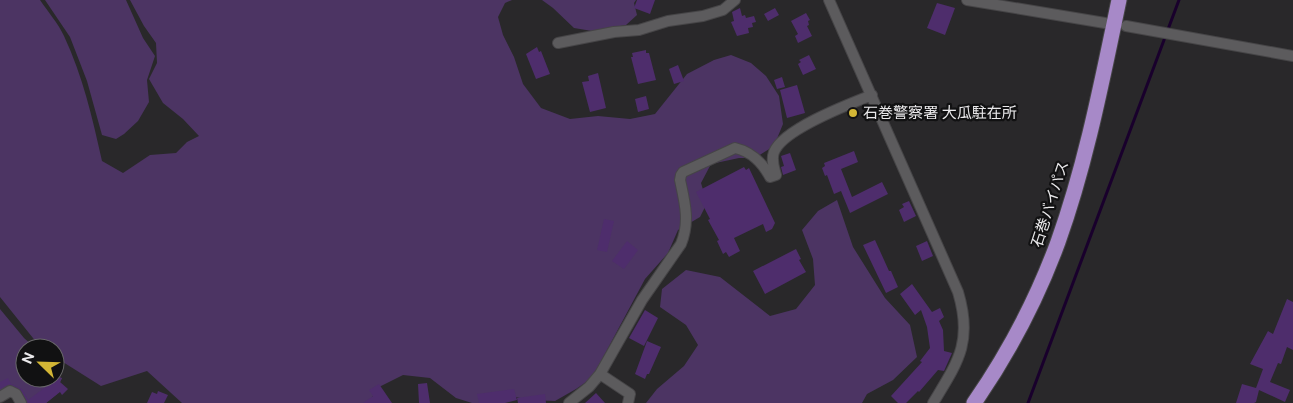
<svg xmlns="http://www.w3.org/2000/svg" width="1293" height="403" font-family="'Public Sans','Noto Sans JP',sans-serif">
<style>
.green{fill:#4c3463}
.lines{fill:none;stroke-linecap:round;stroke-linejoin:round}
.stream{stroke:#19002c;stroke-width:3}
.building{fill:#4e2d6c}
.minor-casing{stroke:#464547;stroke-width:12}
.highway-casing{stroke:#464547;stroke-width:17}
.minor{stroke:#5c5b5d;stroke-width:10}
.highway{stroke:#a789c8;stroke-width:15}
.poi-dot{fill:#d3b635;stroke:#111112;stroke-width:2}
.labels{text-anchor:middle;stroke-width:4.5;stroke-linejoin:round;paint-order:stroke}
.poi-label{font-size:15px;fill:#eae9eb;stroke:#111112;text-anchor:start}
.street-label{font-size:15px;fill:#eae9eb;stroke:#111112}
</style>
<rect width="100%" height="100%" fill="#29282a"/>
<path class="green" d="M 0,0 L 40,0 C 48,12 58,23 64,36 C 83,77 92,116 102,161 L 123,173 L 150,155 L 176,153 L 187,142 L 199,136 L 183,119 L 163,103 L 149,79 L 157,63 L 156,43 L 144,26 L 130,0 L 512,0 L 505,3 L 498,17 L 503,35 L 514,57 L 523,84 L 541,108 L 570,119 L 598,116 L 630,119 L 655,114 L 687,74 L 714,60 L 731,55 L 751,63 L 766,76 L 779,96 L 783,124 L 774,146 L 755,158 L 739,158 L 711,164 L 701,183 L 707,203 L 700,217 L 678,230 L 668,253 L 645,279 L 592,378 L 576,389 L 555,401 L 530,400 L 505,395 L 482,403 L 472,403 L 456,398 L 430,378 L 403,375 L 379,387 L 368,403 L 182,403 L 147,371 L 101,386 L 55,357 L 55,348 L 41,348 L 0,297 Z
M 45,0 L 126,0 L 143,38 L 155,56 L 147,80 L 149,102 L 138,121 L 124,134 L 116,139 L 102,135 L 87,81 L 70,37 Z
M 542,0 L 636,0 L 634,3 L 637,15 L 626,25 L 592,31 L 574,28 L 553,8 Z
M 837,200 L 853,247 L 885,298 L 910,325 L 917,357 L 893,380 L 867,394 L 862,403 L 646,403 L 657,389 L 684,366 L 698,345 L 686,325 L 660,307 L 662,289 L 686,270 L 720,277 L 770,316 L 796,309 L 815,285 L 813,259 L 802,230 L 818,211 Z
M 0,309 L 24,338 L 35,348 L 25,348 L 25,378 L 55,378 L 55,375 L 62,378 L 55,393 L 57,394 L 46,403 L 25,403 L 18,391 L 0,393 Z"/>
<g class="lines">
<path class="stream" d="M 1028,403 L 1179,0"/>
</g>
<path class="building" d="M 637,0 L 655,0 L 650,14 L 634,8 Z
M 937,3 L 955,8 L 945,35 L 927,28 Z
M 740,8 L 742,16 L 745,15 L 746,18 L 754,16 L 756,22 L 752,23 L 753,27 L 748,28 L 749,33 L 737,36 L 731,22 L 734,21 L 732,12 Z
M 775,8 L 779,15 L 768,21 L 764,14 Z
M 806,13 L 810,20 L 808,21 L 809,25 L 807,26 L 812,36 L 798,43 L 795,36 L 798,34 L 791,21 Z
M 537,47 L 539,52 L 541,51 L 550,74 L 536,79 L 526,54 Z
M 646,50 L 646,53 L 649,53 L 656,80 L 638,84 L 631,57 L 633,57 L 632,53 Z
M 809,55 L 816,69 L 803,75 L 798,64 L 801,62 L 799,60 Z
M 678,65 L 684,81 L 674,84 L 669,69 Z
M 598,73 L 606,108 L 590,112 L 582,82 L 589,81 L 588,76 Z
M 782,77 L 785,87 L 777,89 L 774,80 Z
M 797,85 L 805,113 L 787,118 L 780,90 Z
M 646,96 L 649,109 L 638,112 L 635,99 Z
M 854,151 L 858,162 L 841,169 L 852,197 L 882,182 L 888,194 L 850,213 L 841,191 L 834,194 L 827,175 L 825,176 L 822,168 L 825,166 L 824,163 Z
M 790,153 L 796,170 L 783,175 L 781,167 L 784,166 L 781,156 Z
M 744,167 L 746,170 L 749,168 L 775,223 L 772,229 L 766,232 L 763,224 L 734,238 L 740,251 L 729,257 L 726,252 L 723,254 L 717,241 L 719,240 L 708,220 L 710,219 L 696,192 Z
M 909,201 L 916,216 L 904,222 L 899,210 L 904,207 L 902,204 Z
M 604,219 L 614,221 L 607,252 L 597,250 Z
M 875,240 L 889,271 L 891,271 L 898,287 L 886,293 L 863,245 Z
M 627,241 L 638,250 L 624,269 L 612,261 Z
M 927,241 L 933,256 L 922,261 L 916,246 Z
M 796,249 L 801,259 L 799,260 L 806,272 L 765,294 L 753,271 Z
M 912,284 L 932,312 L 940,308 L 944,317 L 939,321 L 943,330 L 944,351 L 952,353 L 944,371 L 938,370 L 919,392 L 918,391 L 906,403 L 898,403 L 891,396 L 922,362 L 920,361 L 930,348 L 927,327 L 921,310 L 915,315 L 900,294 Z
M 1287,299 L 1293,302 L 1293,350 L 1287,347 L 1281,364 L 1278,363 L 1270,382 L 1290,390 L 1285,402 L 1259,390 L 1256,402 L 1254,403 L 1236,403 L 1242,384 L 1256,388 L 1263,369 L 1250,364 L 1268,331 L 1273,334 Z
M 645,310 L 658,318 L 644,346 L 629,338 Z
M 647,341 L 661,347 L 649,374 L 647,374 L 645,379 L 635,374 Z
M 8,378 L 11,384 L 22,389 L 28,400 L 47,386 L 51,378 L 62,378 L 60,382 L 68,389 L 62,395 L 60,392 L 46,403 L 28,403 L 19,388 L 9,384 L 0,389 L 0,382 Z
M 427,383 L 430,403 L 419,403 L 418,384 Z
M 379,384 L 392,403 L 363,403 L 373,396 L 369,390 Z
M 514,389 L 517,400 L 505,403 L 479,403 L 477,394 Z
M 158,391 L 168,395 L 164,403 L 147,403 L 152,392 L 157,394 Z
M 596,393 L 605,403 L 585,403 Z
M 545,394 L 546,403 L 518,403 L 517,398 Z"/>
<g class="lines">
<defs>
<path id="minor" d="M 829,0 L 958,292 C 973,342 958,362 933,403
M 967,0 L 1105,23
M 1126,26 L 1293,56
M 558,43 L 614,32 L 639,30 L 668,21 L 703,16 L 723,10 L 735,0
M 600,374 L 630,394 L 628,403
M 0,397 L 10,391 L 16,394 L 21,403
M 569,403 L 589,387 L 600,374 L 642,300 L 681,244 C 690,222 685,203 680,180 L 681,175 L 683,172 L 735,148 C 752,152 762,162 770,177 L 776,175 C 774,167 771,160 774,152 C 783,129 849,104 872,95"/>
<path id="highway" d="M 974,403 C 1008,354 1037,299 1058,242 C 1086,164 1102,81 1119,0"/>
</defs>
<use href="#minor" class="minor-casing"/>
<use href="#highway" class="highway-casing"/>
<use href="#minor" class="minor"/>
<use href="#highway" class="highway"/>
</g>
<circle class="poi-dot" cx="853" cy="113" r="5"/>
<g class="labels">
<g class="poi-label">
<text x="863" y="118">石巻警察署 大瓜駐在所</text>
</g>
<g class="street-label">
<text transform="translate(1050 204) rotate(-72)" y="5">石巻バイパス</text>
</g>
</g>
<g transform="translate(40 363) rotate(293)"><circle r="24" fill="#111112" stroke="#686769"/>
<path d="M0-4L9 19L0 12L-9 19Z" fill="#d3b635"/>
<text y="-8" font-size="14" font-weight="bold" text-anchor="middle" fill="#eae9eb">N</text>
</g>
</svg>
